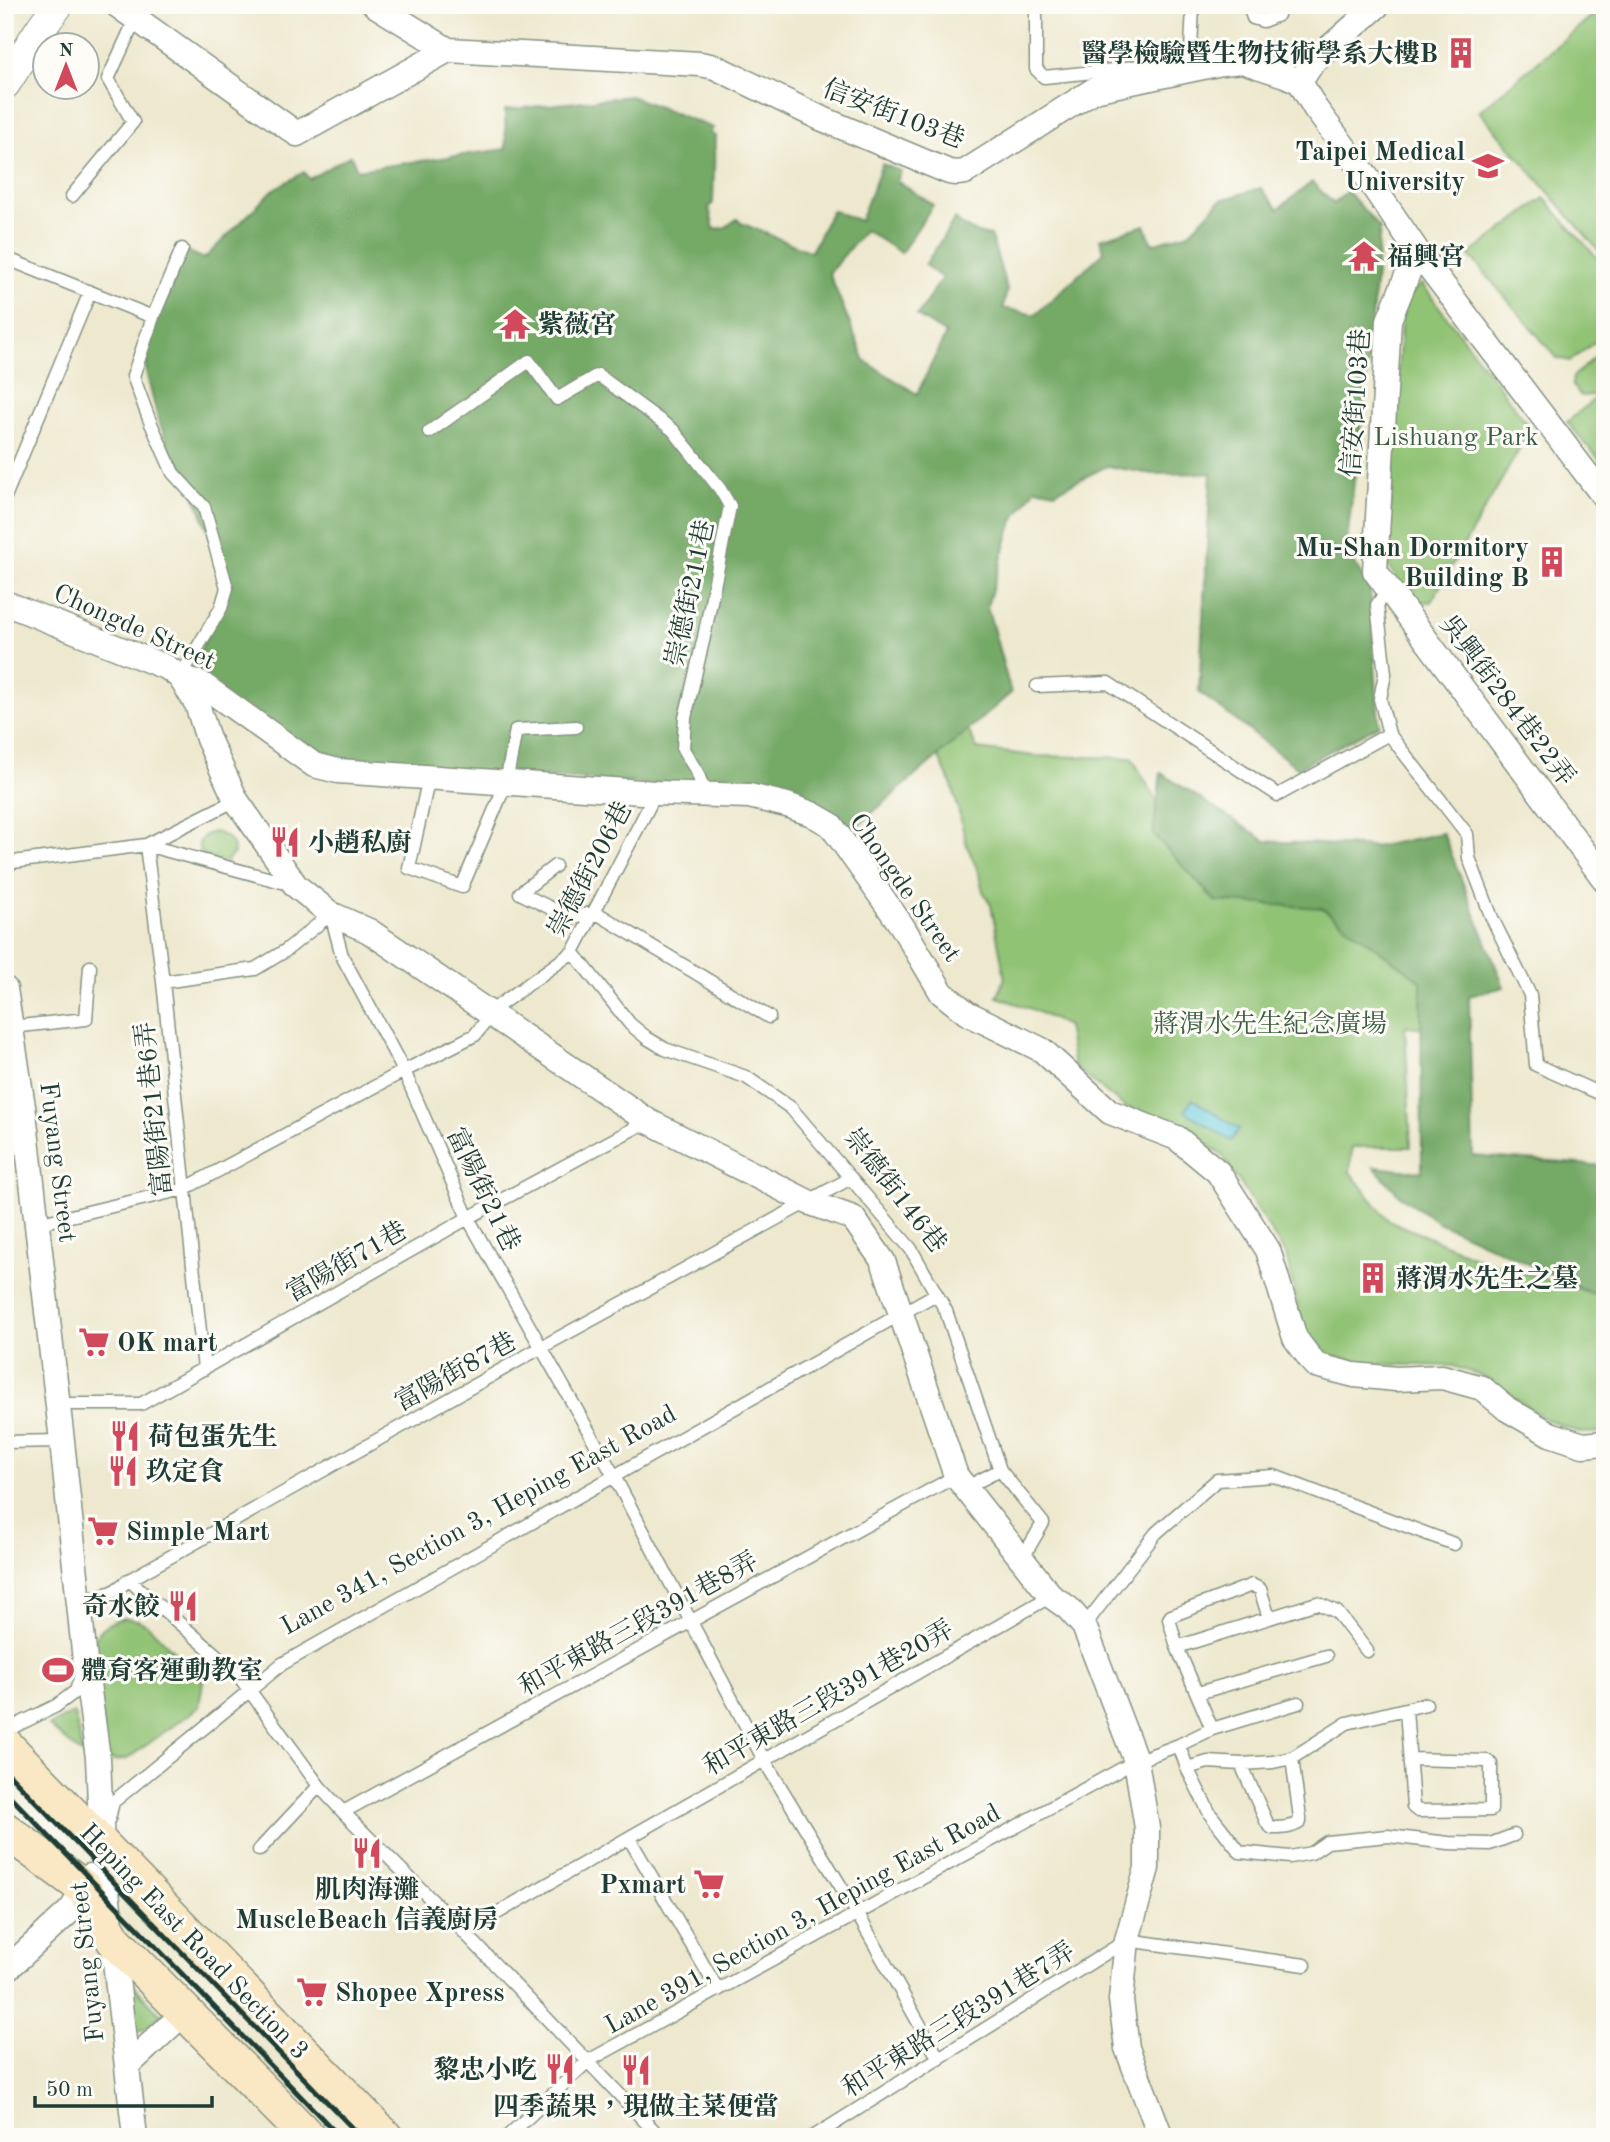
<svg xmlns="http://www.w3.org/2000/svg" width="1610" height="2142" font-family="'Old Standard TT','Noto Serif TC',serif">
<style>
.green{fill:#91c374;stroke:#588054;stroke-width:2}
.forest{fill:#74a966;stroke:#4a734d;stroke-width:2}
.water{fill:#5fc8db;stroke:#3f8288;stroke-width:2}
.lines{fill:none;stroke-linecap:round;stroke-linejoin:round}
.service-casing{stroke:#869281;stroke-width:15}
.minor-casing{stroke:#869281;stroke-width:27}
.tertiary-casing{stroke:#869281;stroke-width:32}
.secondary-casing{stroke:#869281;stroke-width:38}
.service{stroke:#fff;stroke-width:12}
.minor{stroke:#fff;stroke-width:24}
.tertiary{stroke:#fff;stroke-width:30}
.secondary{stroke:#fae7c3;stroke-width:35}
.rail{stroke:#1f3d34;stroke-width:5}
.labels{text-anchor:middle;stroke-width:6;stroke-linejoin:round;paint-order:stroke}
.poi-label{font-size:26px;font-weight:bold;fill:#1f3d34;stroke:#fdfcf7;text-anchor:start}
.street-label{font-size:26px;fill:#1f3d34;stroke:#fdfcf7}
.park-label{font-size:26px;fill:#3c5e44;stroke:#fdfcf7}
</style>
<rect width="100%" height="100%" fill="#fdfcf7"/>
<filter id="ink" filterUnits="userSpaceOnUse"><feTurbulence type="fractalNoise" baseFrequency=".0143" numOctaves="2"/><feDisplacementMap in="SourceGraphic" scale="14" xChannelSelector="R" yChannelSelector="G"/><feConvolveMatrix kernelMatrix="1 2 1 2 8 2 1 2 1" color-interpolation-filters="sRGB"/></filter>
<filter id="wash" filterUnits="userSpaceOnUse"><feTurbulence type="fractalNoise" baseFrequency=".00686" numOctaves="4" result="noise"/><feDisplacementMap in="SourceGraphic" scale="28" xChannelSelector="R" yChannelSelector="G"/><feGaussianBlur stdDeviation="1.57" result="paint"/><feColorMatrix in="noise" values="0 0 0 0 0 0 0 0 0 0 0 0 0 0 0 0 0 1.4 0 .05"/><feComposite in="paint" operator="in"/></filter>
<g filter="url(#wash)">
<rect width="100%" height="100%" fill="#ede8ce"/>
<path class="green" d="M 1605,5 L 1605,258 L 1479,111 Z
M 1544,198 L 1605,267 L 1605,334 L 1570,361 L 1557,358 L 1469,255 Z
M 1422,284 L 1531,429 L 1431,602 L 1414,601 L 1386,564 L 1402,309 L 1408,295 Z
M 1605,348 L 1605,386 L 1594,395 L 1581,396 L 1572,386 L 1573,377 Z
M 1605,390 L 1605,466 L 1567,422 Z
M 955,702 L 977,749 L 1035,756 L 1132,758 L 1184,849 L 1445,892 L 1439,1029 L 1405,1026 L 1411,1147 L 1352,1147 L 1350,1172 L 1388,1220 L 1484,1261 L 1605,1297 L 1605,1432 L 1580,1433 L 1544,1418 L 1482,1376 L 1453,1366 L 1375,1364 L 1331,1356 L 1303,1329 L 1286,1255 L 1223,1156 L 1181,1125 L 1125,1107 L 1074,1067 L 1067,1026 L 1034,1010 L 997,997 L 1005,978 L 991,905 L 983,891 L 978,871 L 967,846 L 953,788 L 928,734 Z
M 213,832 C 225,834 233,841 234,853 L 226,862 C 219,860 208,859 203,854 C 193,844 203,834 213,832 Z
M 126,1618 L 138,1620 L 149,1626 L 203,1681 L 199,1707 L 127,1759 L 113,1761 L 106,1757 L 92,1643 C 100,1628 110,1620 126,1618 Z
M 73,1713 L 75,1716 L 83,1755 L 49,1726 Z
M 134,1986 L 161,2015 L 143,2030 L 136,2030 L 135,2027 L 129,1990 Z"/>
<path class="forest" d="M 630,96 L 713,128 L 710,133 L 715,136 L 713,203 L 709,208 L 714,229 L 724,228 L 737,219 L 741,223 L 811,252 L 832,210 L 860,221 L 882,164 L 901,171 L 897,181 L 933,205 L 901,253 L 865,230 L 829,273 L 865,361 L 917,394 L 946,334 L 917,316 L 942,278 L 925,265 L 955,219 C 966,229 976,234 991,236 L 1007,290 L 1003,308 L 1035,315 L 1104,252 L 1100,239 L 1145,225 L 1152,244 L 1189,233 L 1221,200 L 1261,188 L 1278,209 L 1312,182 L 1334,204 L 1347,191 L 1380,228 L 1368,363 L 1346,549 L 1370,590 L 1379,725 L 1298,768 L 1199,692 L 1211,473 L 1151,474 L 1107,466 L 1055,492 L 1036,488 L 1013,521 L 987,606 L 1011,693 L 851,831 L 747,791 L 316,761 L 188,676 L 230,586 L 185,471 L 170,450 L 158,419 L 146,372 L 147,342 L 185,250 L 204,259 L 274,189 L 304,172 L 309,179 L 351,155 L 357,170 L 506,149 L 505,110 Z
M 1161,773 L 1266,841 L 1374,847 L 1443,833 L 1504,987 L 1469,996 L 1473,1156 L 1605,1166 L 1605,1278 L 1594,1294 L 1438,1222 L 1400,1196 L 1374,1167 L 1422,1172 L 1421,981 L 1322,908 L 1215,901 L 1153,834 Z"/>
<path class="water" d="M 1193,1099 L 1239,1129 L 1231,1141 L 1185,1111 Z"/>
</g>
<g filter="url(#ink)">
<g class="lines">
<defs>
<path id="service" d="M 1036,5 L 1036,69 L 1044,77 L 1114,70 L 1187,58 L 1191,50 L 1193,5
M 1249,5 L 1253,18 L 1263,21 L 1278,15
M 72,196 L 133,122 L 108,79 L 136,18
M 5,258 L 153,317 L 182,249
M 153,317 L 133,376 L 149,419 L 173,473 L 204,507 L 227,588 L 221,608 L 180,677
M 429,432 L 529,361 L 557,399 L 598,375 L 673,430 L 720,489 L 730,506 L 704,637 L 685,718 L 683,749 L 697,772 L 705,793
M 5,497 L 90,292
M 1388,589 L 1377,605 L 1385,674 L 1380,699 L 1389,734 L 1467,834 L 1469,858 L 1492,918 L 1530,995 L 1536,1065 L 1605,1096
M 1037,686 L 1108,683 L 1278,795 L 1389,734
M 429,777 L 409,868 L 462,887 L 506,783 L 516,730 L 576,727
M 5,863 L 146,845 L 293,885
M 555,866 L 520,893 L 571,918 L 595,912 L 769,1017
M 573,952 L 630,1024 L 647,1038 L 665,1049 L 746,1077 L 791,1108 L 911,1249 L 946,1311 L 1000,1470 L 1043,1523 L 1022,1559
M 163,982 L 255,969 L 285,951 L 331,914 L 342,956 L 404,1071 L 468,1218 L 614,1476 L 764,1760 L 857,1913 L 939,2059
M 11,1027 L 86,1019 L 90,967
M 37,1224 L 184,1189 L 404,1071 L 475,1035 L 498,1006 L 573,952 L 656,793
M 204,1369 L 163,982 L 146,845 L 236,800
M 58,1404 L 141,1404 L 468,1218 L 648,1121
M 5,1442 L 62,1441
M 965,1488 L 1000,1470
M 129,1580 L 236,1672 L 319,1786 L 343,1812 L 464,1932 L 660,2137
M 80,1600 L 113,1592 L 129,1580 L 542,1347 L 851,1178
M 1084,1626 L 1156,1533 L 1217,1480 L 1274,1476 L 1454,1544
M 1177,1647 L 1317,1603 L 1337,1612 L 1367,1651
M 1198,1693 L 1326,1656
M 1406,1709 L 1413,1807 L 1418,1811 L 1491,1810 L 1491,1764 L 1487,1761 L 1410,1759
M 1212,1729 L 1177,1647 L 1169,1619 L 1171,1616 L 1252,1585 L 1260,1589 L 1269,1618
M 5,1731 L 56,1706 L 76,1691 L 81,1675
M 1179,1745 L 1212,1729 L 1298,1703
M 1241,1764 L 1267,1823 L 1272,1828 C 1282,1828 1291,1828 1300,1822 L 1300,1818 L 1292,1758
M 1187,1768 L 1208,1762 L 1241,1764 L 1273,1762 L 1292,1758 L 1347,1723 L 1426,1704
M 343,1812 L 956,1476
M 109,1819 L 113,1802 L 282,1664 L 936,1294
M 629,1838 L 718,1990
M 259,1850 L 319,1786
M 464,1932 L 1051,1596
M 507,2137 L 588,2061 L 1136,1761 L 1179,1745 L 1187,1768 L 1210,1814 L 1240,1852 L 1290,1857 L 1311,1853 L 1327,1842 L 1388,1836 L 1449,1843 L 1490,1844 L 1514,1835
M 813,2137 L 1127,1940 L 1305,1965"/>
<path id="minor" d="M 117,5 L 297,134 L 448,50 L 700,64 L 715,67 L 818,117 L 949,172 L 957,173 L 965,172 L 1094,90 L 1222,63 L 1242,61 L 1285,75 L 1300,82 L 1315,108 L 1366,176 L 1417,251 L 1605,498
M 375,5 L 448,50
M 1300,82 L 1312,63 L 1378,5
M 1417,251 L 1389,320 L 1375,571 L 1605,880
M 5,603 L 168,668 L 180,677 L 200,683 L 314,765 L 338,771 L 656,793 L 749,796 L 787,805 L 812,814 L 831,825 L 902,926 L 942,993 L 967,1013 L 1042,1050 L 1110,1112 L 1177,1138 L 1218,1172 L 1268,1250 L 1295,1338 L 1315,1365 L 1354,1375 L 1396,1379 L 1442,1377 L 1482,1388 L 1507,1409 L 1550,1434 L 1583,1445 L 1605,1443
M 180,677 L 197,704 L 208,739 L 236,800 L 296,886 L 331,914 L 369,931 L 648,1121 L 808,1202 L 853,1218 L 883,1261 L 956,1476 L 1051,1596 L 1068,1608 L 1084,1626 L 1136,1761 L 1147,1828 L 1147,1868 L 1127,1940 L 1121,2000 L 1127,2048 L 1161,2137
M 5,989 L 24,1113 L 62,1441 L 85,1661 L 98,1758 L 102,1847 L 135,2137
M 5,1971 L 72,1909 L 90,1876
M 127,2066 L 185,2012"/>
<path id="tertiary" d="M 5,84 L 41,28 L 58,5"/>
<path id="secondary" d="M 5,1745 L 385,2137
M 5,1830 L 84,1888 L 114,1940 L 308,2137"/>
</defs>
<use href="#service" class="service-casing"/>
<use href="#minor" class="minor-casing"/>
<use href="#tertiary" class="tertiary-casing"/>
<use href="#secondary" class="secondary-casing"/>
<use href="#service" class="service"/>
<use href="#minor" class="minor"/>
<use href="#tertiary" class="tertiary"/>
<use href="#secondary" class="secondary"/>
<path class="rail" d="M 5,1770 L 361,2137
M 5,1791 L 340,2137"/>
</g>
</g>
<defs>
<symbol id="building-bare" viewBox="-9 -9 18 18"><path d="M-4-6H4V6H1V3H-1V6H-4ZM-2.5-4.3h1.7v1.8h-1.7ZM.8-4.3h1.7v1.8H.8ZM-2.5-1h1.7V.8h-1.7ZM.8-1h1.7V.8H.8Z" fill="#d1495b" stroke="#fdfcf7" stroke-width="2.5" paint-order="stroke"/></symbol>
<symbol id="university-bare" viewBox="-9 -9 18 18"><path d="M0-5L7-2L0 1L-7-2ZM-4 1L0 2.5L4 1V4Q0 6-4 4Z" fill="#d1495b" stroke="#fdfcf7" stroke-width="2.5" paint-order="stroke"/></symbol>
<symbol id="temple-bare" viewBox="-9 -9 18 18"><path d="M0-6L5-2H3V0L6.5 2.5H4V6H1.5V3h-3V6H-4V2.5H-6.5L-3 0V-2H-5Z" fill="#d1495b" stroke="#fdfcf7" stroke-width="2.5" paint-order="stroke"/></symbol>
<symbol id="restaurant-bare" viewBox="-9 -9 18 18"><path d="M-5-6h1v4h1v-4h1v4h1v-4h1v5L-1.5 .5V6h-2V.5L-5-1ZM5-6V6H3V1.5H1.5Q1.5-4 5-6Z" fill="#d1495b" stroke="#fdfcf7" stroke-width="2.5" paint-order="stroke"/></symbol>
<symbol id="supermarket-bare" viewBox="-9 -9 18 18"><path d="M-6-5.5h2.5l.6 2H6L4.5 2H-2.5L-4.4-4H-6ZM-1.5 3.2a1.3 1.3 0 1 0 .1 0ZM3 3.2a1.3 1.3 0 1 0 .1 0Z" fill="#d1495b" stroke="#fdfcf7" stroke-width="2.5" paint-order="stroke"/></symbol>
<symbol id="stadium-bare" viewBox="-9 -9 18 18"><path d="M0-5a6.5 5 0 1 0 0 10a6.5 5 0 1 0 0-10ZM-3.5-1.8h7v3.6h-7Z" fill="#d1495b" stroke="#fdfcf7" stroke-width="2.5" paint-order="stroke"/></symbol>
</defs>
<g fill-rule="evenodd">
<use href="#building-bare" x="1439" y="31" width="44" height="44"/>
<use href="#university-bare" x="1466" y="144" width="44" height="44"/>
<use href="#temple-bare" x="1342" y="234" width="44" height="44"/>
<use href="#temple-bare" x="493" y="302" width="44" height="44"/>
<use href="#building-bare" x="1530" y="540" width="44" height="44"/>
<use href="#restaurant-bare" x="263" y="820" width="44" height="44"/>
<use href="#building-bare" x="1351" y="1256" width="44" height="44"/>
<use href="#supermarket-bare" x="72" y="1320" width="44" height="44"/>
<use href="#restaurant-bare" x="103" y="1414" width="44" height="44"/>
<use href="#restaurant-bare" x="101" y="1449" width="44" height="44"/>
<use href="#supermarket-bare" x="81" y="1509" width="44" height="44"/>
<use href="#restaurant-bare" x="161" y="1584" width="44" height="44"/>
<use href="#stadium-bare" x="36" y="1648" width="44" height="44"/>
<use href="#restaurant-bare" x="345" y="1831" width="44" height="44"/>
<use href="#supermarket-bare" x="687" y="1862" width="44" height="44"/>
<use href="#supermarket-bare" x="290" y="1970" width="44" height="44"/>
<use href="#restaurant-bare" x="538" y="2047" width="44" height="44"/>
<use href="#restaurant-bare" x="614" y="2048" width="44" height="44"/>
</g>
<g class="labels">
<g class="poi-label">
<text x="1438" y="62" text-anchor="end">醫學檢驗暨生物技術學系大樓B</text>
<text x="1465" y="160" text-anchor="end">Taipei Medical<tspan x="1465" dy="30">University</tspan></text>
<text x="1387" y="265">福興宮</text>
<text x="538" y="333">紫薇宮</text>
<text x="1529" y="556" text-anchor="end">Mu-Shan Dormitory<tspan x="1529" dy="30">Building B</tspan></text>
<text x="308" y="851">小趙私廚</text>
<text x="1396" y="1287">蔣渭水先生之墓</text>
<text x="117" y="1351">OK mart</text>
<text x="148" y="1445">荷包蛋先生</text>
<text x="146" y="1480">玖定食</text>
<text x="126" y="1540">Simple Mart</text>
<text x="160" y="1615" text-anchor="end">奇水餃</text>
<text x="81" y="1679">體育客運動教室</text>
<text x="686" y="1893" text-anchor="end">Pxmart</text>
<text x="367" y="1898" text-anchor="middle">肌肉海灘<tspan x="367" dy="30">MuscleBeach 信義廚房</tspan></text>
<text x="335" y="2001">Shopee Xpress</text>
<text x="537" y="2078" text-anchor="end">黎忠小吃</text>
<text x="636" y="2115" text-anchor="middle">四季蔬果，現做主菜便當</text>
</g>
<g class="street-label">
<text transform="translate(894 113) rotate(21)" y="9">信安街103巷</text>
<text transform="translate(1355 403) rotate(-86)" y="9">信安街103巷</text>
<text transform="translate(689 593) rotate(-78)" y="9">崇德街211巷</text>
<text transform="translate(135 626) rotate(24)" y="9">Chongde Street</text>
<text transform="translate(1508 700) rotate(53)" y="9">吳興街284巷22弄</text>
<text transform="translate(589 869) rotate(-62)" y="9">崇德街206巷</text>
<text transform="translate(906 887) rotate(55)" y="9">Chongde Street</text>
<text transform="translate(153 1109) rotate(-96)" y="9">富陽街21巷6弄</text>
<text transform="translate(59 1162) rotate(83)" y="9">Fuyang Street</text>
<text transform="translate(484 1189) rotate(64)" y="9">富陽街21巷</text>
<text transform="translate(896 1190) rotate(52)" y="9">崇德街146巷</text>
<text transform="translate(346 1261) rotate(-30)" y="9">富陽街71巷</text>
<text transform="translate(455 1371) rotate(-29)" y="9">富陽街87巷</text>
<text transform="translate(478 1519) rotate(-29)" y="9">Lane 341, Section 3, Heping East Road</text>
<text transform="translate(638 1623) rotate(-29)" y="9">和平東路三段391巷8弄</text>
<text transform="translate(828 1697) rotate(-30)" y="9">和平東路三段391巷20弄</text>
<text transform="translate(802 1918) rotate(-29)" y="9">Lane 391, Section 3, Heping East Road</text>
<text transform="translate(195 1941) rotate(46)" y="9">Heping East Road Section 3</text>
<text transform="translate(86 1962) rotate(-96)" y="9">Fuyang Street</text>
<text transform="translate(958 2019) rotate(-32)" y="9">和平東路三段391巷7弄</text>
</g>
<g class="park-label">
<text x="1456" y="445">Lishuang Park</text>
<text x="1270" y="1032">蔣渭水先生紀念廣場</text>
</g>
</g>
<rect width="1610" height="2142" fill="none" stroke="#fdfcf7" stroke-width="28"/>
<g transform="translate(66 66)"><circle r="33" fill="#fdfcf7" stroke="#a4b0a9" stroke-width="2"/>
<path d="M0-5L12 26L0 18L-12 26Z" fill="#d1495b"/>
<text y="-10" font-size="19" font-weight="bold" text-anchor="middle" fill="#1f3d34">N</text>
</g>
<path d="M35 2096v10h177v-10" fill="none" stroke="#1f3d34" stroke-width="3.5"/>
<text x="46" y="2096" font-size="21" fill="#1f3d34" stroke="#fdfcf7" stroke-width="5" paint-order="stroke">50 m</text>
</svg>
